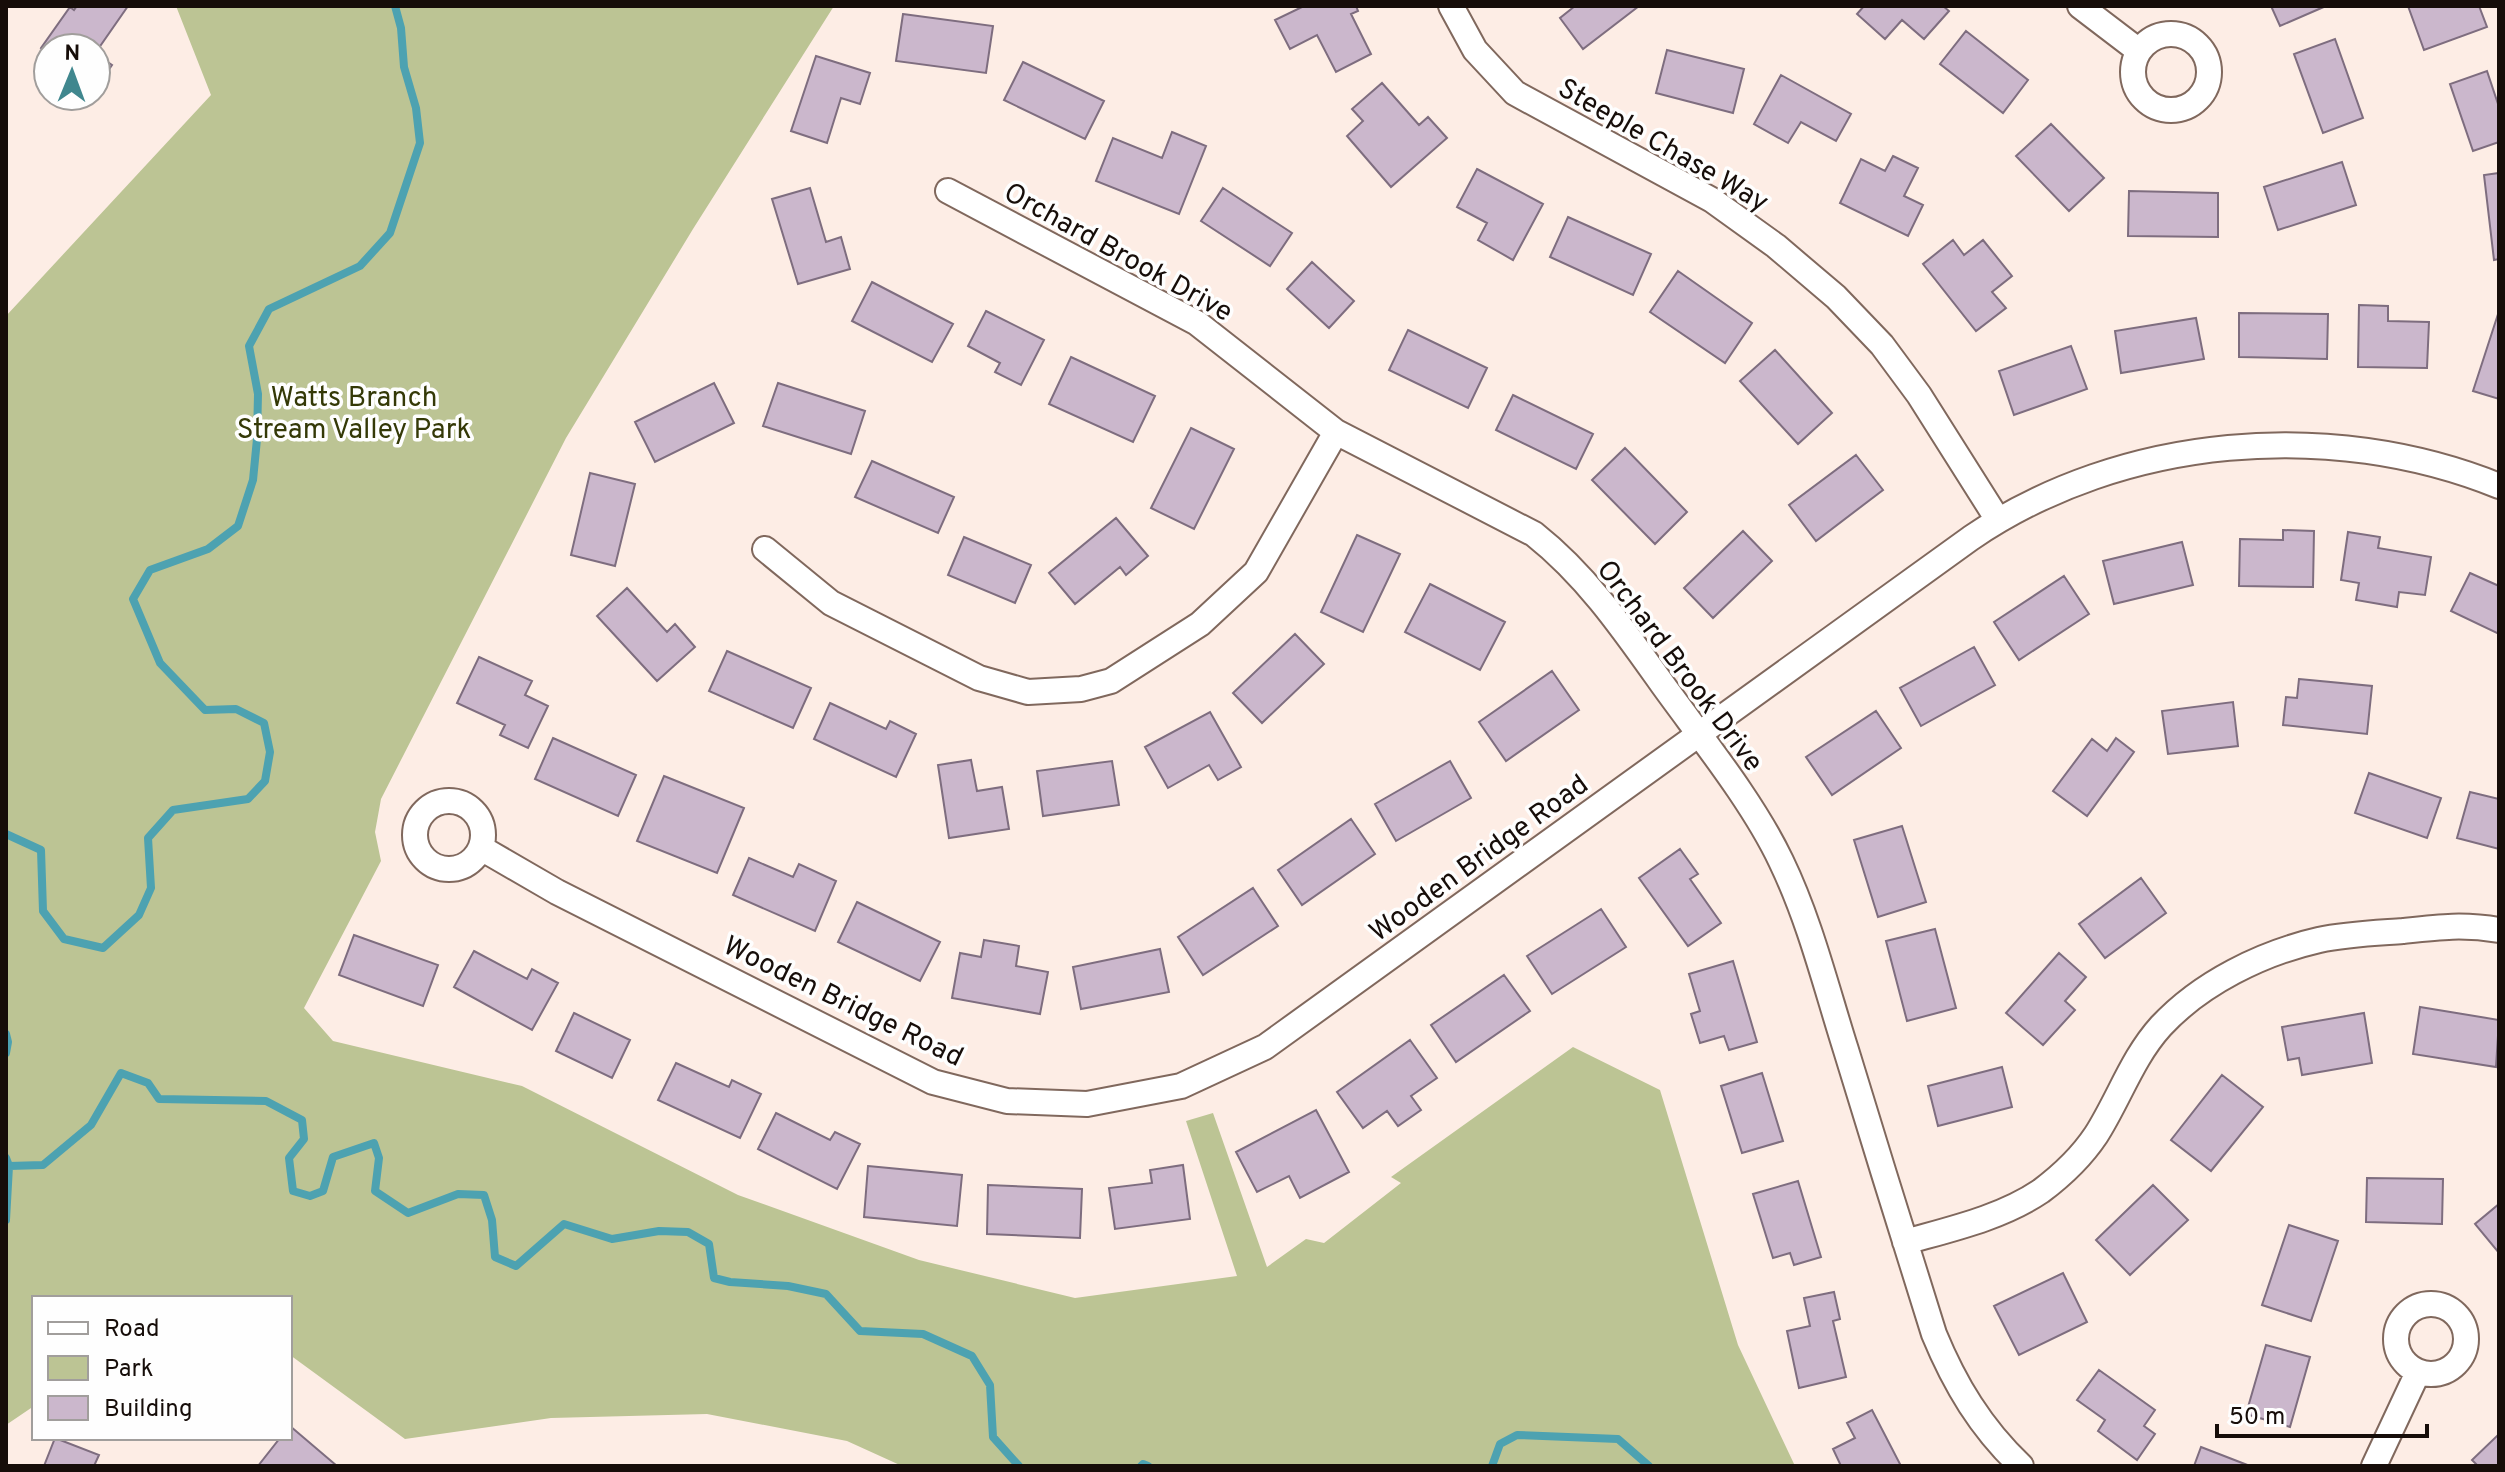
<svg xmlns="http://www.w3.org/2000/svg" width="2505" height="1472" font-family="Overpass,sans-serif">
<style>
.green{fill:#bcc494}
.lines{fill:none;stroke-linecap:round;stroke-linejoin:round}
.stream{stroke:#4da2b1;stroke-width:8}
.building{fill:#cbb7cc;stroke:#7e6d7f;stroke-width:2}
.minor-casing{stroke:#80685d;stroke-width:28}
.minor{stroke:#fff;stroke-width:24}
.labels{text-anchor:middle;stroke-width:7;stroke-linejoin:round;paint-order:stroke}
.street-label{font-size:28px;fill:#160d09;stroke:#fefefe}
.park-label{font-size:28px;fill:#343907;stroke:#fefefe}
</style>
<rect width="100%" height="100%" fill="#fdede5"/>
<path class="green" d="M 176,6 L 834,6 L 693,229 L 566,438 L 381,799 L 375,832 L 381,861 L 304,1008 L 333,1041 L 522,1086 L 738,1195 L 919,1260 L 1075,1298 L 1237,1276 L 1186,1121 L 1213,1113 L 1267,1267 L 1306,1239 L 1324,1243 L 1401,1183 L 1391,1177 L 1573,1047 L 1660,1090 L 1738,1345 L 1795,1466 L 902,1466 L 847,1441 L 707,1414 L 551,1418 L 405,1439 L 290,1355 L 290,1298 L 34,1298 L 34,1406 L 6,1425 L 6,316 L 211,95 Z"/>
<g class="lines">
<path class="stream" d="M 6,834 L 41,850 L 43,911 L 64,939 L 103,948 L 139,915 L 151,888 L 148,838 L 173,810 L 248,799 L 265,781 L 270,752 L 264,723 L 236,709 L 205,710 L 160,663 L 133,599 L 150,570 L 208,549 L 238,526 L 253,480 L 257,439 L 258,394 L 249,346 L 269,309 L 360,266 L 390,233 L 420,143 L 416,108 L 404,67 L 401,28 L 395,6
M 6,1034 L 8,1042 L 6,1053
M 6,1158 L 9,1166 L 6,1220
M 9,1166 L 43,1165 L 91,1125 L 121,1073 L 148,1083 L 159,1099 L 266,1101 L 302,1120 L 304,1139 L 289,1158 L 293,1191 L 310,1196 L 323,1191 L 333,1157 L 374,1143 L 379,1158 L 375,1191 L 408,1213 L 458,1194 L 484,1195 L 492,1220 L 495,1257 L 516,1266 L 564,1224 L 612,1239 L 659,1231 L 688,1232 L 709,1244 L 714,1278 L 730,1282 L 788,1286 L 826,1294 L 860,1331 L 923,1334 L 972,1356 L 990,1385 L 993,1437 L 1019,1466
M 1141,1466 L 1143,1464 L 1148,1466
M 1492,1466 L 1500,1444 L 1517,1435 L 1618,1439 L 1649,1466"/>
</g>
<path class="building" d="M 77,6 L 128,6 L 96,52 L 96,48 L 48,48 L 48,53 L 41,48 L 70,7 L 74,10 Z
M 1304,6 L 1356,6 L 1358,11 L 1351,14 L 1371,54 L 1336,72 L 1317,35 L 1290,49 L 1275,20 Z
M 1575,6 L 1639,6 L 1583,49 L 1560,18 Z
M 1864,6 L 1943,6 L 1949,11 L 1924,39 L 1902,20 L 1885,39 L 1857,14 Z
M 2271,6 L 2326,6 L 2280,26 Z
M 2408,6 L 2479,6 L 2487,27 L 2424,50 Z
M 903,14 L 993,26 L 986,73 L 896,61 Z
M 1966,31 L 2028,80 L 2003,113 L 1940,64 Z
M 2335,39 L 2363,118 L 2323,133 L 2294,54 Z
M 1667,50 L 1744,69 L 1733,113 L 1656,93 Z
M 96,54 L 112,65 L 97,87 L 96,86 Z
M 816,56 L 870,73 L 860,104 L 841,98 L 827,143 L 791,131 Z
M 1023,62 L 1104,101 L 1085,139 L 1004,100 Z
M 2487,71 L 2499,107 L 2499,142 L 2473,151 L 2450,84 Z
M 1781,75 L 1851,114 L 1836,141 L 1801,122 L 1788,143 L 1754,124 Z
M 1382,83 L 1419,125 L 1428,117 L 1447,138 L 1391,187 L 1347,136 L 1363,121 L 1352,109 Z
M 2051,124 L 2104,178 L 2069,211 L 2016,156 Z
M 1172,132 L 1206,146 L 1179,214 L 1096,181 L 1113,138 L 1162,158 Z
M 1893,156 L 1918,168 L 1904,196 L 1923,205 L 1908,236 L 1840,203 L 1861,159 L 1885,171 Z
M 2342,162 L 2356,205 L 2278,230 L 2264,187 Z
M 1477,169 L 1543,204 L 1513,260 L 1478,240 L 1487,223 L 1457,207 Z
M 2499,173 L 2499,259 L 2494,260 L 2484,175 Z
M 810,188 L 826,242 L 841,237 L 850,269 L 798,284 L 772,199 Z
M 1223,188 L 1292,233 L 1270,266 L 1201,221 Z
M 2129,191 L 2218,193 L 2218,237 L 2128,236 Z
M 1568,217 L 1651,254 L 1633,295 L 1550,257 Z
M 1953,240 L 1964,255 L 1983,240 L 2012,276 L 1992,292 L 2006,308 L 1976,331 L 1923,264 Z
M 1312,262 L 1354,301 L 1329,328 L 1287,289 Z
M 1678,271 L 1752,323 L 1725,363 L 1650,312 Z
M 872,282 L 953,324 L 932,362 L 852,321 Z
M 2359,305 L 2388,306 L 2388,321 L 2429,322 L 2427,368 L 2358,367 Z
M 986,311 L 1044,340 L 1021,385 L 995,372 L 1000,363 L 968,346 Z
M 2499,311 L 2499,399 L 2473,391 Z
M 2239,313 L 2328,314 L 2327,359 L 2239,357 Z
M 2196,318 L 2204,359 L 2121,373 L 2115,331 Z
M 1408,330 L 1487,368 L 1468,408 L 1389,370 Z
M 2071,346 L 2087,389 L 2014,415 L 1999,371 Z
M 1775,350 L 1832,413 L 1798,444 L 1740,381 Z
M 1071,357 L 1155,396 L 1133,442 L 1049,404 Z
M 714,383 L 734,423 L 655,462 L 635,422 Z
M 778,383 L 865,411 L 851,454 L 763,426 Z
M 1513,395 L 1593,434 L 1576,469 L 1496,430 Z
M 1191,428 L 1234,449 L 1194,529 L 1151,508 Z
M 1625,448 L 1687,512 L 1655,544 L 1592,480 Z
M 1856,455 L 1883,490 L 1816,541 L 1789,505 Z
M 872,461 L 954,497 L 938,533 L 855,497 Z
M 590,473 L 635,484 L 615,566 L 571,555 Z
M 1116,518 L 1148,556 L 1126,575 L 1120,567 L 1075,604 L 1049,573 Z
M 2283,530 L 2314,531 L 2313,587 L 2239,586 L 2240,539 L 2283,540 Z
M 1743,531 L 1772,561 L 1713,618 L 1684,588 Z
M 2348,532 L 2380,537 L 2378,548 L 2431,557 L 2425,595 L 2399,592 L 2397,607 L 2356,600 L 2359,583 L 2341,580 Z
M 1357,535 L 1400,554 L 1363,632 L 1321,612 Z
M 964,537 L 1031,565 L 1015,603 L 948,575 Z
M 2182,542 L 2193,585 L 2114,604 L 2103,561 Z
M 2470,573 L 2499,586 L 2499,634 L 2451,611 Z
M 2064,576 L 2089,614 L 2019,660 L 1994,622 Z
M 1430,584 L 1505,622 L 1480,670 L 1405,632 Z
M 627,588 L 667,632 L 675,624 L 695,647 L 657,681 L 597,616 Z
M 1295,634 L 1324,664 L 1262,723 L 1233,693 Z
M 1974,647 L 1995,685 L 1921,726 L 1900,688 Z
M 727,651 L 811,688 L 793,728 L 709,691 Z
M 479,657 L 532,681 L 525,695 L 548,706 L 528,748 L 500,735 L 505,725 L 457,703 Z
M 1552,671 L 1579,710 L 1506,761 L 1479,722 Z
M 2299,679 L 2372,686 L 2367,734 L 2283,725 L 2286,697 L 2297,698 Z
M 2233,702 L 2238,746 L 2168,754 L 2162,711 Z
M 830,703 L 886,729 L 890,721 L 916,734 L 896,777 L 814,739 Z
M 1876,711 L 1901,748 L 1832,795 L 1806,757 Z
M 1210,712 L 1241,767 L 1218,780 L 1209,765 L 1168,788 L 1145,747 Z
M 553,738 L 636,775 L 618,816 L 535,779 Z
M 2116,738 L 2134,752 L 2087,816 L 2053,791 L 2092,739 L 2107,751 Z
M 971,760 L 977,791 L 1002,787 L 1009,829 L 949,838 L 938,765 Z
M 1112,761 L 1119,805 L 1043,816 L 1037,771 Z
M 1450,761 L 1471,798 L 1396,841 L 1375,804 Z
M 2369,773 L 2441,798 L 2427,838 L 2355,813 Z
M 664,776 L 744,808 L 717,873 L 637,841 Z
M 2470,792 L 2499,799 L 2499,849 L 2457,838 Z
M 1351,819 L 1375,854 L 1302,905 L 1278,870 Z
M 1902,826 L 1926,902 L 1878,917 L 1854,840 Z
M 1680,849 L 1698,874 L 1690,879 L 1721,923 L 1688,946 L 1639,878 Z
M 749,858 L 793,877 L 799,864 L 836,881 L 815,931 L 733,895 Z
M 2141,878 L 2166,913 L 2105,958 L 2079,924 Z
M 1253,888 L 1278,926 L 1203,975 L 1178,937 Z
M 857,902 L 940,942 L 920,981 L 838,942 Z
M 1601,909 L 1626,947 L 1552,994 L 1527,956 Z
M 1935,929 L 1956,1008 L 1907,1021 L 1886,941 Z
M 354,935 L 438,965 L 423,1006 L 339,975 Z
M 984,940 L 1019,946 L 1016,966 L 1048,972 L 1040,1014 L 952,998 L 960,953 L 981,957 Z
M 1160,949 L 1169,992 L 1081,1009 L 1073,967 Z
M 474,951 L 527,979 L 532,969 L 558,983 L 532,1030 L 454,987 Z
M 2059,953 L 2086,977 L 2065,1001 L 2075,1010 L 2043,1045 L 2006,1013 Z
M 1733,961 L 1757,1042 L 1729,1050 L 1724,1036 L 1700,1043 L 1691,1014 L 1700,1011 L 1689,974 Z
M 1504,975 L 1530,1011 L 1456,1062 L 1431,1025 Z
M 2420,1007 L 2499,1020 L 2496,1067 L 2413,1054 Z
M 574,1013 L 630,1040 L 612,1078 L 556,1051 Z
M 2364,1013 L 2372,1063 L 2302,1075 L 2299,1058 L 2288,1060 L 2282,1027 Z
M 1410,1040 L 1437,1078 L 1411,1096 L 1421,1110 L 1398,1126 L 1387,1111 L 1363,1128 L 1337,1092 Z
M 676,1063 L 729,1087 L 732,1080 L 761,1094 L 740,1138 L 658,1100 Z
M 2002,1067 L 2012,1107 L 1938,1126 L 1928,1086 Z
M 1762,1073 L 1783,1141 L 1742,1153 L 1721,1086 Z
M 2222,1075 L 2263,1107 L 2211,1171 L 2171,1140 Z
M 1316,1110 L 1349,1172 L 1300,1198 L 1289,1176 L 1257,1192 L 1236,1152 Z
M 776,1113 L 830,1140 L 835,1132 L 860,1144 L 837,1189 L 758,1149 Z
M 1183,1165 L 1190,1219 L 1115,1229 L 1109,1188 L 1152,1183 L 1150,1170 Z
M 868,1166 L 962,1175 L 957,1226 L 864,1217 Z
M 2367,1178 L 2443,1179 L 2442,1224 L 2366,1222 Z
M 1798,1181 L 1821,1257 L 1794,1265 L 1790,1253 L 1773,1258 L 1753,1194 Z
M 988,1185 L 1082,1189 L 1080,1238 L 987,1234 Z
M 2153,1185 L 2188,1220 L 2130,1275 L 2096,1240 Z
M 2499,1204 L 2499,1253 L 2475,1224 Z
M 2289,1225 L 2338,1241 L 2311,1321 L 2262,1305 Z
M 2063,1273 L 2087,1322 L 2019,1355 L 1994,1306 Z
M 1834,1292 L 1840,1319 L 1833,1321 L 1846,1377 L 1799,1388 L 1787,1331 L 1810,1326 L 1804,1298 Z
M 2266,1345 L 2310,1357 L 2290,1427 L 2246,1414 Z
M 2099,1370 L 2155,1410 L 2144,1426 L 2155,1434 L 2137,1460 L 2098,1431 L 2105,1420 L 2077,1400 Z
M 1872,1410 L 1901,1466 L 1841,1466 L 1833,1449 L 1855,1438 L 1847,1423 Z
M 290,1426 L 337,1466 L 258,1466 L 280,1438 L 290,1438 Z
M 2499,1434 L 2499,1466 L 2478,1466 L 2472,1460 Z
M 55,1438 L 99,1455 L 94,1466 L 44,1466 Z
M 2201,1447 L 2250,1466 L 2194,1466 Z"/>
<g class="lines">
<defs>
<path id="minor" d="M 1451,6 L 1475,50 L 1515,93 L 1712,200 L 1776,246 L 1836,297 L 1882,345 L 1919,395 L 1998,520
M 2080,6 L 2139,51
M2133 72a38 38 0 1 1 76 0a38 38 0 1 1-76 0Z
M 948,191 L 1197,323 L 1336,432 L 1534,534 C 1587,576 1624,630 1663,685 C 1702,739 1753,802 1781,861 C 1810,921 1826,987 1846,1050 C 1875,1145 1904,1239 1934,1334 C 1955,1385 1981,1428 2021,1466
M 765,549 L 831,603 L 979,678 L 1028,692 L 1081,689 L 1111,681 L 1200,624 L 1256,572 L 1336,432
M415 835a34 34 0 1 1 68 0a34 34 0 1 1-68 0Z
M 481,848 L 557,892 L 933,1082 L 1007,1101 L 1087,1104 L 1181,1086 L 1265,1047 L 1971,538 C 2122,435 2331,418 2499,486
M 1905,1242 C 1951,1229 2001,1218 2041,1191 C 2061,1176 2082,1156 2096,1135 C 2119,1099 2132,1058 2161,1026 C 2201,983 2262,953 2319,940 C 2346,934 2375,933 2403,931 C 2439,927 2463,924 2499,930
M2396 1339a35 35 0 1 1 70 0a35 35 0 1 1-70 0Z
M 2374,1466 L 2418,1372"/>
</defs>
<use href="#minor" class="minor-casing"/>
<use href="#minor" class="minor"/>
</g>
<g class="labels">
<g class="street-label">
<text transform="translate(1664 144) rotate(30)" y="10">Steeple Chase Way</text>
<text transform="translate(1119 251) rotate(29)" y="10">Orchard Brook Drive</text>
<text transform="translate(1681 665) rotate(53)" y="10">Orchard Brook Drive</text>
<text transform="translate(1478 857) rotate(-36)" y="10">Wooden Bridge Road</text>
<text transform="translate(844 1000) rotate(26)" y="10">Wooden Bridge Road</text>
</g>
<g class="park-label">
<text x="354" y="406">Watts Branch<tspan x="354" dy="32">Stream Valley Park</tspan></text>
</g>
</g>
<rect width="2505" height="1472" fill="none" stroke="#160d09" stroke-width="16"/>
<rect x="32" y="1296" width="260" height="144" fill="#fefefe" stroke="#a19e9c" stroke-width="2"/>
<rect x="48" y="1322" width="40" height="12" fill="#ffffff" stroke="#a19e9c" stroke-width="2"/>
<text x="104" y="1336" font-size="24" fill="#160d09">Road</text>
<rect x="48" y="1356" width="40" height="24" fill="#bcc494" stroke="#a19e9c" stroke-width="2"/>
<text x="104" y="1376" font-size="24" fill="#160d09">Park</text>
<rect x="48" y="1396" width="40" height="24" fill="#cbb7cc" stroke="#a19e9c" stroke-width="2"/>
<text x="104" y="1416" font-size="24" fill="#160d09">Building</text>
<g transform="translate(72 72) rotate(1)"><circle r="38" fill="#fefefe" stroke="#a19e9c" stroke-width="2"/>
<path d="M0-6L14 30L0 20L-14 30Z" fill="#40878e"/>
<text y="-12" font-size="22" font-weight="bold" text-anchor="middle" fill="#160d09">N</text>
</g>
<path d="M2217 1424v12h210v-12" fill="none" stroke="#160d09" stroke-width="4"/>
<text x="2229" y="1424" font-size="24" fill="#160d09" stroke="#fefefe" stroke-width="6" paint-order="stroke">50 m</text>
</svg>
